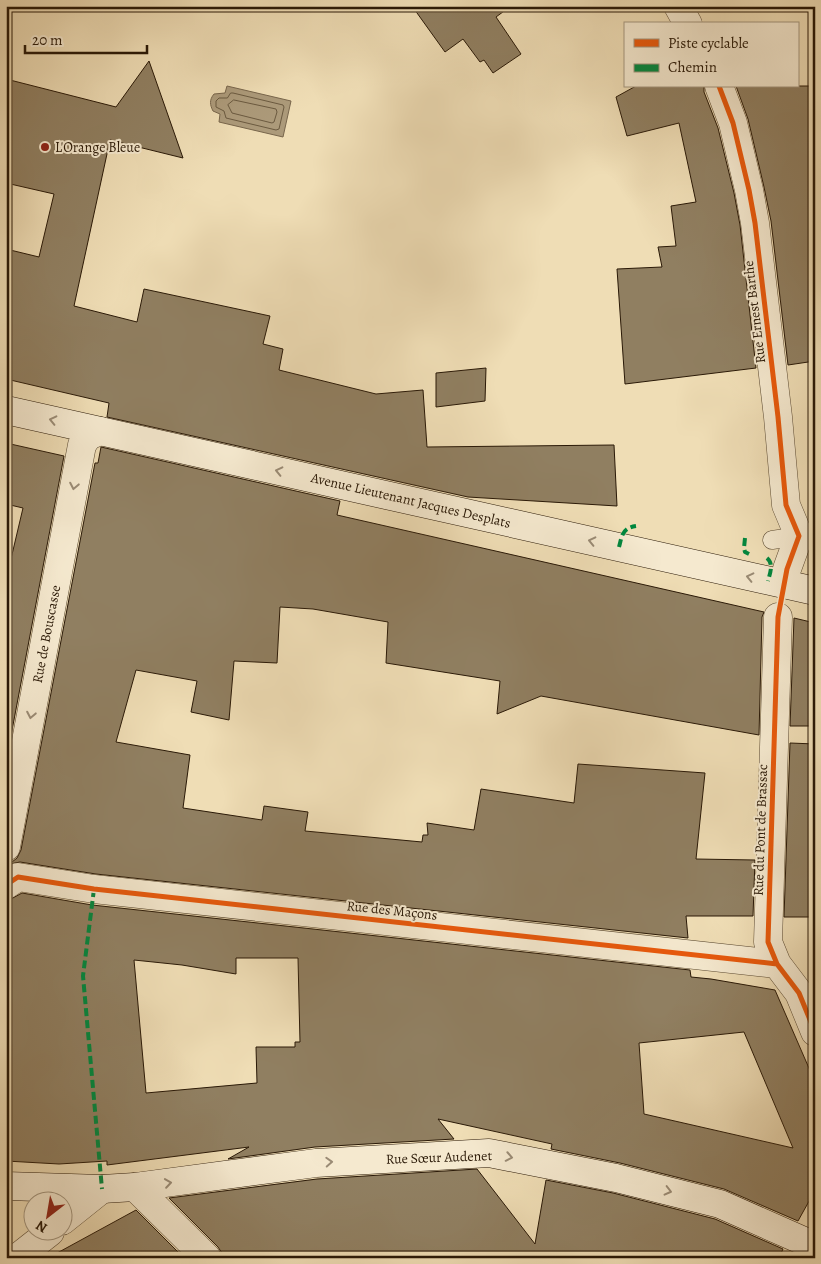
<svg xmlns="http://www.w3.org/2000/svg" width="821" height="1264" font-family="Alegreya,serif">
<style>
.water{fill:#ac9a7a;stroke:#78664c}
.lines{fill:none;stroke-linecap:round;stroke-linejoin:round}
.shore{stroke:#6b5a40;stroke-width:1}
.building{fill:#907f61;stroke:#2a1907;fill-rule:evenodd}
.service-casing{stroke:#5b4a32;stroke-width:19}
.minor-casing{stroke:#5b4a32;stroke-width:29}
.tertiary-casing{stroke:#5b4a32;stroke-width:29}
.secondary-casing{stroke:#2a1907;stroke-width:29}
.service{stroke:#f5e9cf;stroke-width:18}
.minor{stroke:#f5e9cf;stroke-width:28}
.tertiary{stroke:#f5e9cf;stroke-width:28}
.secondary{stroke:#f5e9cf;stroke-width:28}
.quiet{stroke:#00873e;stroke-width:4;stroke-dasharray:8 4;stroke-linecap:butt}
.cycleway-casing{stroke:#f5e9cf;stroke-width:8}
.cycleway{stroke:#e8590c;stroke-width:5}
.oneway{stroke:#9a8b75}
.poi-dot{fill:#8f2418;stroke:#f5e9cf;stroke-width:2}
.labels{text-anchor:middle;stroke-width:4;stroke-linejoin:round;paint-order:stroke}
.poi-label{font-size:14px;fill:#2a1907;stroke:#f5e9cf;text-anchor:start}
.street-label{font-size:14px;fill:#2a1907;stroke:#f5e9cf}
</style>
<rect width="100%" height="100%" fill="#efddb5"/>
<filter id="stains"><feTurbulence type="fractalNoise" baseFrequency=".004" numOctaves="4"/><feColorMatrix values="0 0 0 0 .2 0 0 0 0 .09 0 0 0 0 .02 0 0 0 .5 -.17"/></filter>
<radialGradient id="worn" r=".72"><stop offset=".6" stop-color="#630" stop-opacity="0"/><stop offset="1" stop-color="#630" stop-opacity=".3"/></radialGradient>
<path class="water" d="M 227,86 L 291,101 L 283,137 L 219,122 L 220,114 L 213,111 C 210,105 209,100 214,94 L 225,93 Z"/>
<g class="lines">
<path class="shore" d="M 231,93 L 233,93 L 283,105 L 284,107 L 279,129 L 276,130 L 226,118 L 224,111 L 216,107 L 216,101 L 219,98 L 227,98 Z
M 234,100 L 276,109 L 277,112 L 274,122 L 272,123 L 232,113 L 228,105 Z"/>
</g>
<path class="building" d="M 412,6 L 511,6 L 496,17 L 521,54 L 493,73 L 484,60 L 480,62 L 463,39 L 445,52 Z
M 149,61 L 183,158 L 110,140 L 74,306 L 137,322 L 144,289 L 270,316 L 263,344 L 283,349 L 279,370 L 376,394 L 423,390 L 427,447 L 614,445 L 617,506 L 468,497 L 107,417 L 109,403 L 6,379 L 6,249 L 39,257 L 54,194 L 6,183 L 6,79 L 116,107 Z
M 636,86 L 704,86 L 704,92 L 718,128 L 734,193 L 740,225 L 756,368 L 625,384 L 617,269 L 662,267 L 658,247 L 676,246 L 671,206 L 696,202 L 679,123 L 627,136 L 616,97 Z
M 736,86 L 815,86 L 815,361 L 788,365 L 771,221 L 764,187 L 748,119 Z
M 486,368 L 485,401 L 436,407 L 436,373 Z
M 6,443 L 64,456 L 6,762 L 6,580 L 23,508 L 6,504 Z
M 101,447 L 340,501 L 337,515 L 764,612 L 762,617 L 759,735 L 541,696 L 497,714 L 500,681 L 386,663 L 388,622 L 313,609 L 280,607 L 277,663 L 234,661 L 229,720 L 191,712 L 197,681 L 136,670 L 116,742 L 190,755 L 183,808 L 262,820 L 264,806 L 308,812 L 305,831 L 422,842 L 423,835 L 428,835 L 427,823 L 474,830 L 481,789 L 574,803 L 578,764 L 705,773 L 696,859 L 755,860 L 753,916 L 686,916 L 688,938 L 96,874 L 20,862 L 10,864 L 6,866 L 6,862 L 12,862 L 17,858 L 21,850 L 95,463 L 98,463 Z
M 794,618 L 815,623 L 815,726 L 790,726 Z
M 790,743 L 815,744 L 815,917 L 784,917 Z
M 22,893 L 92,905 L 690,970 L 691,977 L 711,979 L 775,990 L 815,1082 L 815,1198 L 813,1194 L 798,1221 L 724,1189 L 620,1163 L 551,1149 L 552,1144 L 438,1119 L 454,1139 L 315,1147 L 228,1159 L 249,1147 L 107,1165 L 107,1161 L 59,1164 L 6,1161 L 6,927 L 11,899 ZM 236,958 L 298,958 L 300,1042 L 295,1042 L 295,1047 L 256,1047 L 257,1083 L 146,1093 L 134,960 L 182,965 L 236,974 ZM 744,1032 L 793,1148 L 644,1114 L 639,1043 Z
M 477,1169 L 535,1244 L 546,1180 L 613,1193 L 715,1219 L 783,1249 L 779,1258 L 222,1258 L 222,1253 L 218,1247 L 169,1198 L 317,1179 Z
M 136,1210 L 184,1258 L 48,1258 Z"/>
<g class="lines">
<defs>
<path id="service" d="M 772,540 L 799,536"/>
<path id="minor" d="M 678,6 L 688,24
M 719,86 L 733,123 L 749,190 L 755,223 L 778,417 L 786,505 L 799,536
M 787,569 L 799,536
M 778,617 L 768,942 L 777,964 L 799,993 L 815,1032
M 6,847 L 82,445 L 88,436 L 100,431
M 6,885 L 18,877 L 94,889 L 777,964
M 135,1187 L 207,1258"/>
<path id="tertiary" d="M 62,1221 L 102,1189
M 17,1258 L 50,1232"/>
<path id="secondary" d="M 6,410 L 815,591
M 6,1186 L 102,1189 L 135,1187 L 316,1163 L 489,1153 L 616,1178 L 720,1204 L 815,1246"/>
</defs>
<use href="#service" class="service-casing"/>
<use href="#minor" class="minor-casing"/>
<use href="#tertiary" class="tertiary-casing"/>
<use href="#secondary" class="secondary-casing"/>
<use href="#service" class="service"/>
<use href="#minor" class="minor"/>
<use href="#tertiary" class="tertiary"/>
<use href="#secondary" class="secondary"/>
<path class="quiet" d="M 745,538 L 744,548 L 745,552 L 749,554
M 619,547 C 622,536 622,528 636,526
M 767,558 C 774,564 770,573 768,581
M 94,889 L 83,976 L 102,1189"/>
<defs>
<path id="cycleway" d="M 719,86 L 733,123 L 749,190 L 755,223 L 778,417 L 786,505 L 799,536 L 787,569 L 778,617 L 768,942 L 777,964 L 799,993 L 815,1032
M 6,885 L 18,877 L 94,889 L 777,964"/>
</defs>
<use href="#cycleway" class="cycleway-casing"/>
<use href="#cycleway" class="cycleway"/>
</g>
<defs><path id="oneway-chevron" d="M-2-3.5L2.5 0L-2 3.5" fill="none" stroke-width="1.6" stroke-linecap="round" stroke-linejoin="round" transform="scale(1.25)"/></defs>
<g class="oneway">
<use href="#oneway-chevron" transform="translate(53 420) rotate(-167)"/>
<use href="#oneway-chevron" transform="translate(279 471) rotate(-167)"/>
<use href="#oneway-chevron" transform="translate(74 486) rotate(101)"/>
<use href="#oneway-chevron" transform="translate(592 541) rotate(-167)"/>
<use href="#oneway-chevron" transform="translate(750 577) rotate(-167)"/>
<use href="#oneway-chevron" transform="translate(31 715) rotate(101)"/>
<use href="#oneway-chevron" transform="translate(509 1157) rotate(11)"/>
<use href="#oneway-chevron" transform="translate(329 1162) rotate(-3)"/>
<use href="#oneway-chevron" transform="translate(168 1183) rotate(-8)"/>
<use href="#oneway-chevron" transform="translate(668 1191) rotate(14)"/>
</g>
<circle class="poi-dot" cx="45" cy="147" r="5"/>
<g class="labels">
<g class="poi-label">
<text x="55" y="152">L'Orange Bleue</text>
</g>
<g class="street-label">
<text transform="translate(754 312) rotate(-97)" y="5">Rue Ernest Barthe</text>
<text transform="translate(411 500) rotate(13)" y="5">Avenue Lieutenant Jacques Desplats</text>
<text transform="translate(46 634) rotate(-79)" y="5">Rue de Bouscasse</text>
<text transform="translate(760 830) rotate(-88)" y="5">Rue du Pont de Brassac</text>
<text transform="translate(392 910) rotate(6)" y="5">Rue des Maçons</text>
<text transform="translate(439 1157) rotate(-2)" y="5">Rue Sœur Audenet</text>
</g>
</g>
<rect width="821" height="1264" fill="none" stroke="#efddb5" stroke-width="25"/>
<rect x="8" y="8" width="806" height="1249" fill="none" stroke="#2a1907" stroke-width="2.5"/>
<rect x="12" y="12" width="796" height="1239" fill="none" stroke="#2a1907"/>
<rect x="624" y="22" width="175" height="65" fill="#f5e9cf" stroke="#a4967f"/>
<rect x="634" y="39" width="25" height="8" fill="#e8590c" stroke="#a4967f"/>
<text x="668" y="48" font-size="15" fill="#2a1907">Piste cyclable</text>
<rect x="634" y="64" width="25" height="8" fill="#00873e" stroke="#a4967f"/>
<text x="668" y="72" font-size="15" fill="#2a1907">Chemin</text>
<g transform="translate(48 1216) rotate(211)"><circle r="24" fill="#f5e9cf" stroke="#a4967f"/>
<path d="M0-4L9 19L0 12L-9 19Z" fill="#8f2418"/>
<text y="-8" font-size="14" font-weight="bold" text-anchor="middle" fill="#2a1907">N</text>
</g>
<path d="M25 45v8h122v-8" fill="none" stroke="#2a1907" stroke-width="2.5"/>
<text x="32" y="45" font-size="15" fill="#2a1907" stroke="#f5e9cf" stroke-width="4" paint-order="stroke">20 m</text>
<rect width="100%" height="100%" filter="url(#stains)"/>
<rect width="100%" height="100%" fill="url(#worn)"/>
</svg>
